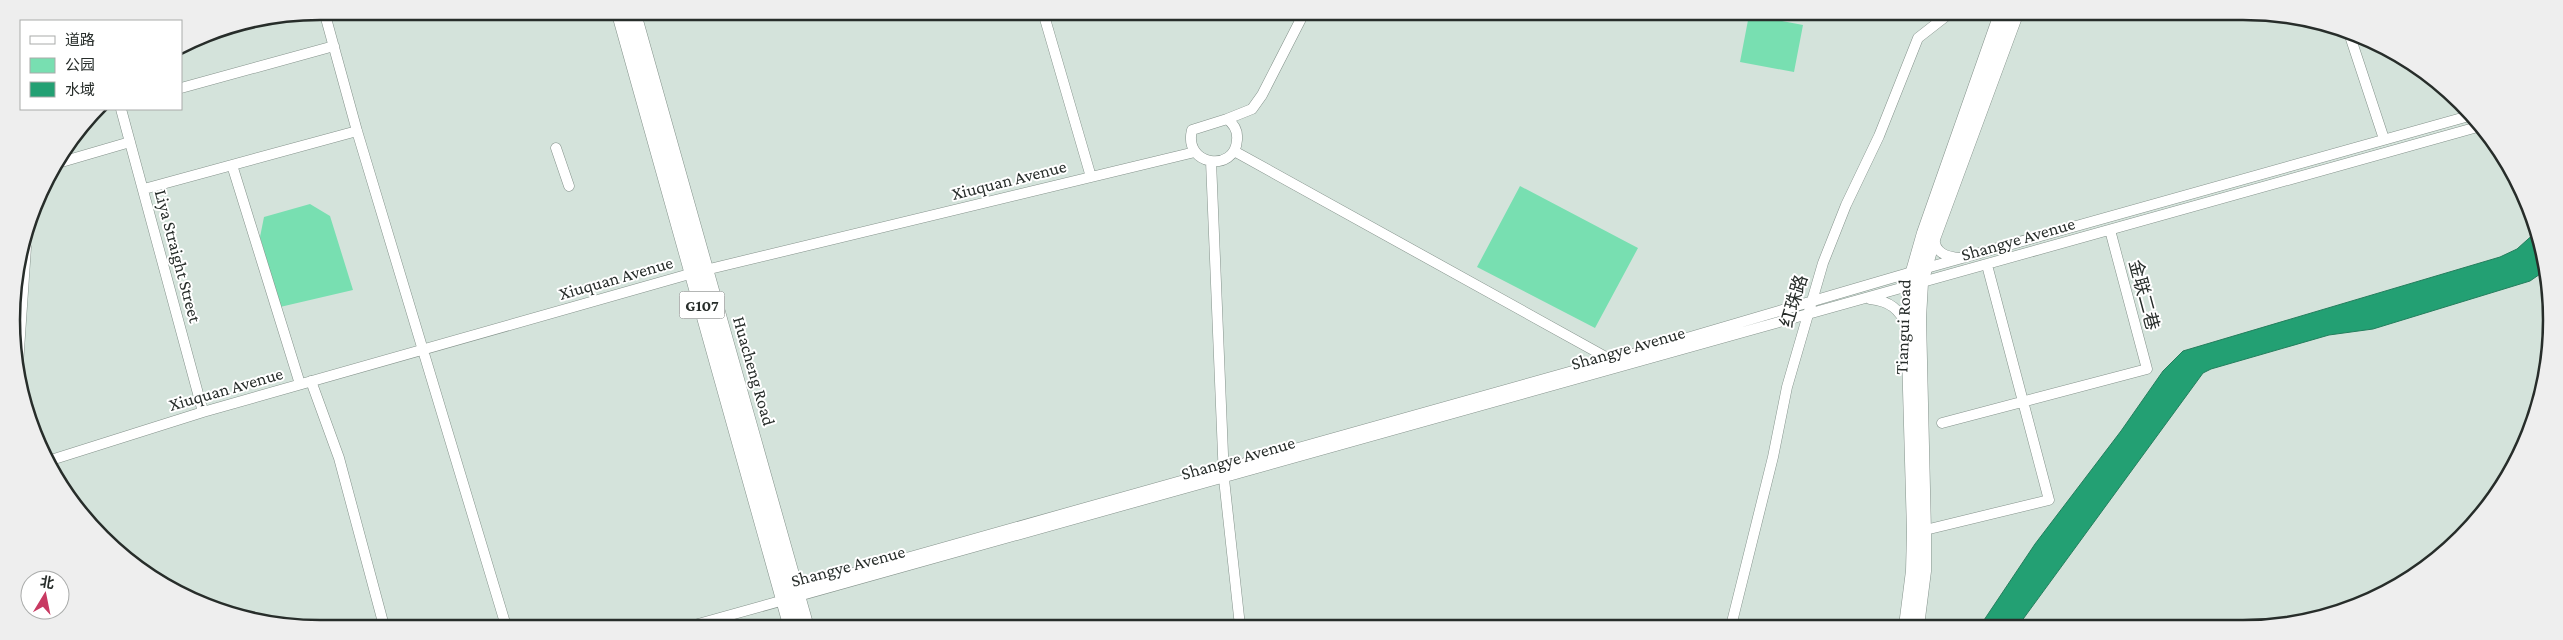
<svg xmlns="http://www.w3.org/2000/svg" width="2563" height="640" font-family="'Crimson Pro','Noto Sans SC',serif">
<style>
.green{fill:#78dfb1}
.water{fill:#23a073;stroke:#247e5d}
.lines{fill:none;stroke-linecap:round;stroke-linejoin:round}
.minor-casing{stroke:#84928b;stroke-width:11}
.major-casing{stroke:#84928b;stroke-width:15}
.highway-casing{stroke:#84928b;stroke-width:16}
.minor{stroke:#fff;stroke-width:10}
.major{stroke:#fff;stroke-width:14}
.highway{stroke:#fff;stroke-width:15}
.labels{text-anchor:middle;stroke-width:4;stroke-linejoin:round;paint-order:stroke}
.shield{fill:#fff;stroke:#686c6a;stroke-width:1}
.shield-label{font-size:16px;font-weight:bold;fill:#272d2a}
.street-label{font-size:18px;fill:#272d2a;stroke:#fff}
.rim{fill:none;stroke:#272d2a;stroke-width:2.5}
</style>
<rect width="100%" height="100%" fill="#d4e3db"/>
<path class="green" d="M 1749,15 L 1803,25 L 1794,72 L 1740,62 Z
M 1520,186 L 1638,248 L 1595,328 L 1477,267 Z
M 310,204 L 330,216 L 353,290 L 280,307 L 260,237 L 264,217 Z"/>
<path class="water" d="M 2537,231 L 2541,240 L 2543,272 L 2530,281 L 2373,329 L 2329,335 L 2211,369 L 2203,373 L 2018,626 L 1980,626 L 2035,544 L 2121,431 L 2163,371 L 2183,351 L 2500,257 L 2517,249 Z"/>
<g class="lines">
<defs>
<path id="minor" d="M 324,11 L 357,131 L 506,626
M 1043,12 L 1091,177
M 2350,36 L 2384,139
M 181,88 L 334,46
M 121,109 L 203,412
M 1227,119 C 1234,124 1238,131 1237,140 C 1235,173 1183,166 1192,130 Z
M 1227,119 L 1252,109 L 1262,95 L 1304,13
M 556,148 L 569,186
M 1234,151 L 1613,361
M 1211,161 L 1224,479 L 1240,626
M 58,163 L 130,142
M 232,165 L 300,384
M 144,189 L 357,131
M 1934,238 C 1935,253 1946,257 1960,258
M 1870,299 C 1890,301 1899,309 1908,327
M 18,365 L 26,247
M 311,381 L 339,458 L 384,626
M 1942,423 L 2147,369 L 2110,230
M 51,460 L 203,412 L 693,273 L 1195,152
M 1917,532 L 2049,500 L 1987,265
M 792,592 L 807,586 L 1612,360 L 1912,272 L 2469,116
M 691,626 L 2481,126
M 1731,626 L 1773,457 L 1787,387 L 1823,263 L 1846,205 L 1879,136 L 1918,38 L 1950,13"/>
<path id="major" d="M 1906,626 L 1913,571 L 1914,532 L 1908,318 L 1910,282 L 1924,233 L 2001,14
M 1917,626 L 1924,571 L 1924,532 L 1919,318 L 1921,283 L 1934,236 L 2016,14"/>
<path id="highway" d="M 619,12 L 791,626
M 633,12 L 806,626"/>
</defs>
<use href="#minor" class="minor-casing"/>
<use href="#major" class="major-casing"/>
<use href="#highway" class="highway-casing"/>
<use href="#minor" class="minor"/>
<use href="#major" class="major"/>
<use href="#highway" class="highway"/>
</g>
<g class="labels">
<rect class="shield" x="679.5" y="291.5" width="45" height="27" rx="4"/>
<g class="shield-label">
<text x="702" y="311">G107</text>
</g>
<g class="street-label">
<text transform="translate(1009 180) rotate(-14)" y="6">Xiuquan Avenue</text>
<text transform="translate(2018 239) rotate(-16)" y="6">Shangye Avenue</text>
<text transform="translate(178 256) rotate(75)" y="6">Liya Straight Street</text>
<text transform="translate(616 278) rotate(-16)" y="6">Xiuquan Avenue</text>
<text transform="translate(2144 295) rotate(75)" y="6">金联二巷</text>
<text transform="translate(1794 301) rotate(-73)" y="6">红珠路</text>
<text transform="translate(1903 327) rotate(-88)" y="6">Tiangui Road</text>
<text transform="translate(1628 348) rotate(-16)" y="6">Shangye Avenue</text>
<text transform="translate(754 371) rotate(74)" y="6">Huacheng Road</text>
<text transform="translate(226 389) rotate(-16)" y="6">Xiuquan Avenue</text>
<text transform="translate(1238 458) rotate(-16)" y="6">Shangye Avenue</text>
<text transform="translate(848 566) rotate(-15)" y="6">Shangye Avenue</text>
</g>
</g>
<path d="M0 0H2563V640H0ZM320 20H2243A300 300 0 0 1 2543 320V320A300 300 0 0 1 2243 620H320A300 300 0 0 1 20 320V320A300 300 0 0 1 320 20Z" fill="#eee" fill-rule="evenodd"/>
<path class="rim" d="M320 20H2243A300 300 0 0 1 2543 320V320A300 300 0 0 1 2243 620H320A300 300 0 0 1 20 320V320A300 300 0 0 1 320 20Z"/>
<rect x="20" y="20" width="162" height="90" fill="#ffffff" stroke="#a9abaa"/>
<rect x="30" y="36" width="25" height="8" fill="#ffffff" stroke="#a9abaa"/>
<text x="65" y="45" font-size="15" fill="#272d2a">道路</text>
<rect x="30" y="58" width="25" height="15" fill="#78dfb1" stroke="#a9abaa"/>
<text x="65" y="70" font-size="15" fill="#272d2a">公园</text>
<rect x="30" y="82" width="25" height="15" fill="#23a073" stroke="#a9abaa"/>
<text x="65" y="95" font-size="15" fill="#272d2a">水域</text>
<g transform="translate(45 595) rotate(10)"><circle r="24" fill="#ffffff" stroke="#a9abaa"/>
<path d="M0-4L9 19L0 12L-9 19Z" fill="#c83a62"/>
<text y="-8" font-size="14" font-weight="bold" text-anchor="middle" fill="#272d2a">北</text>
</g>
</svg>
